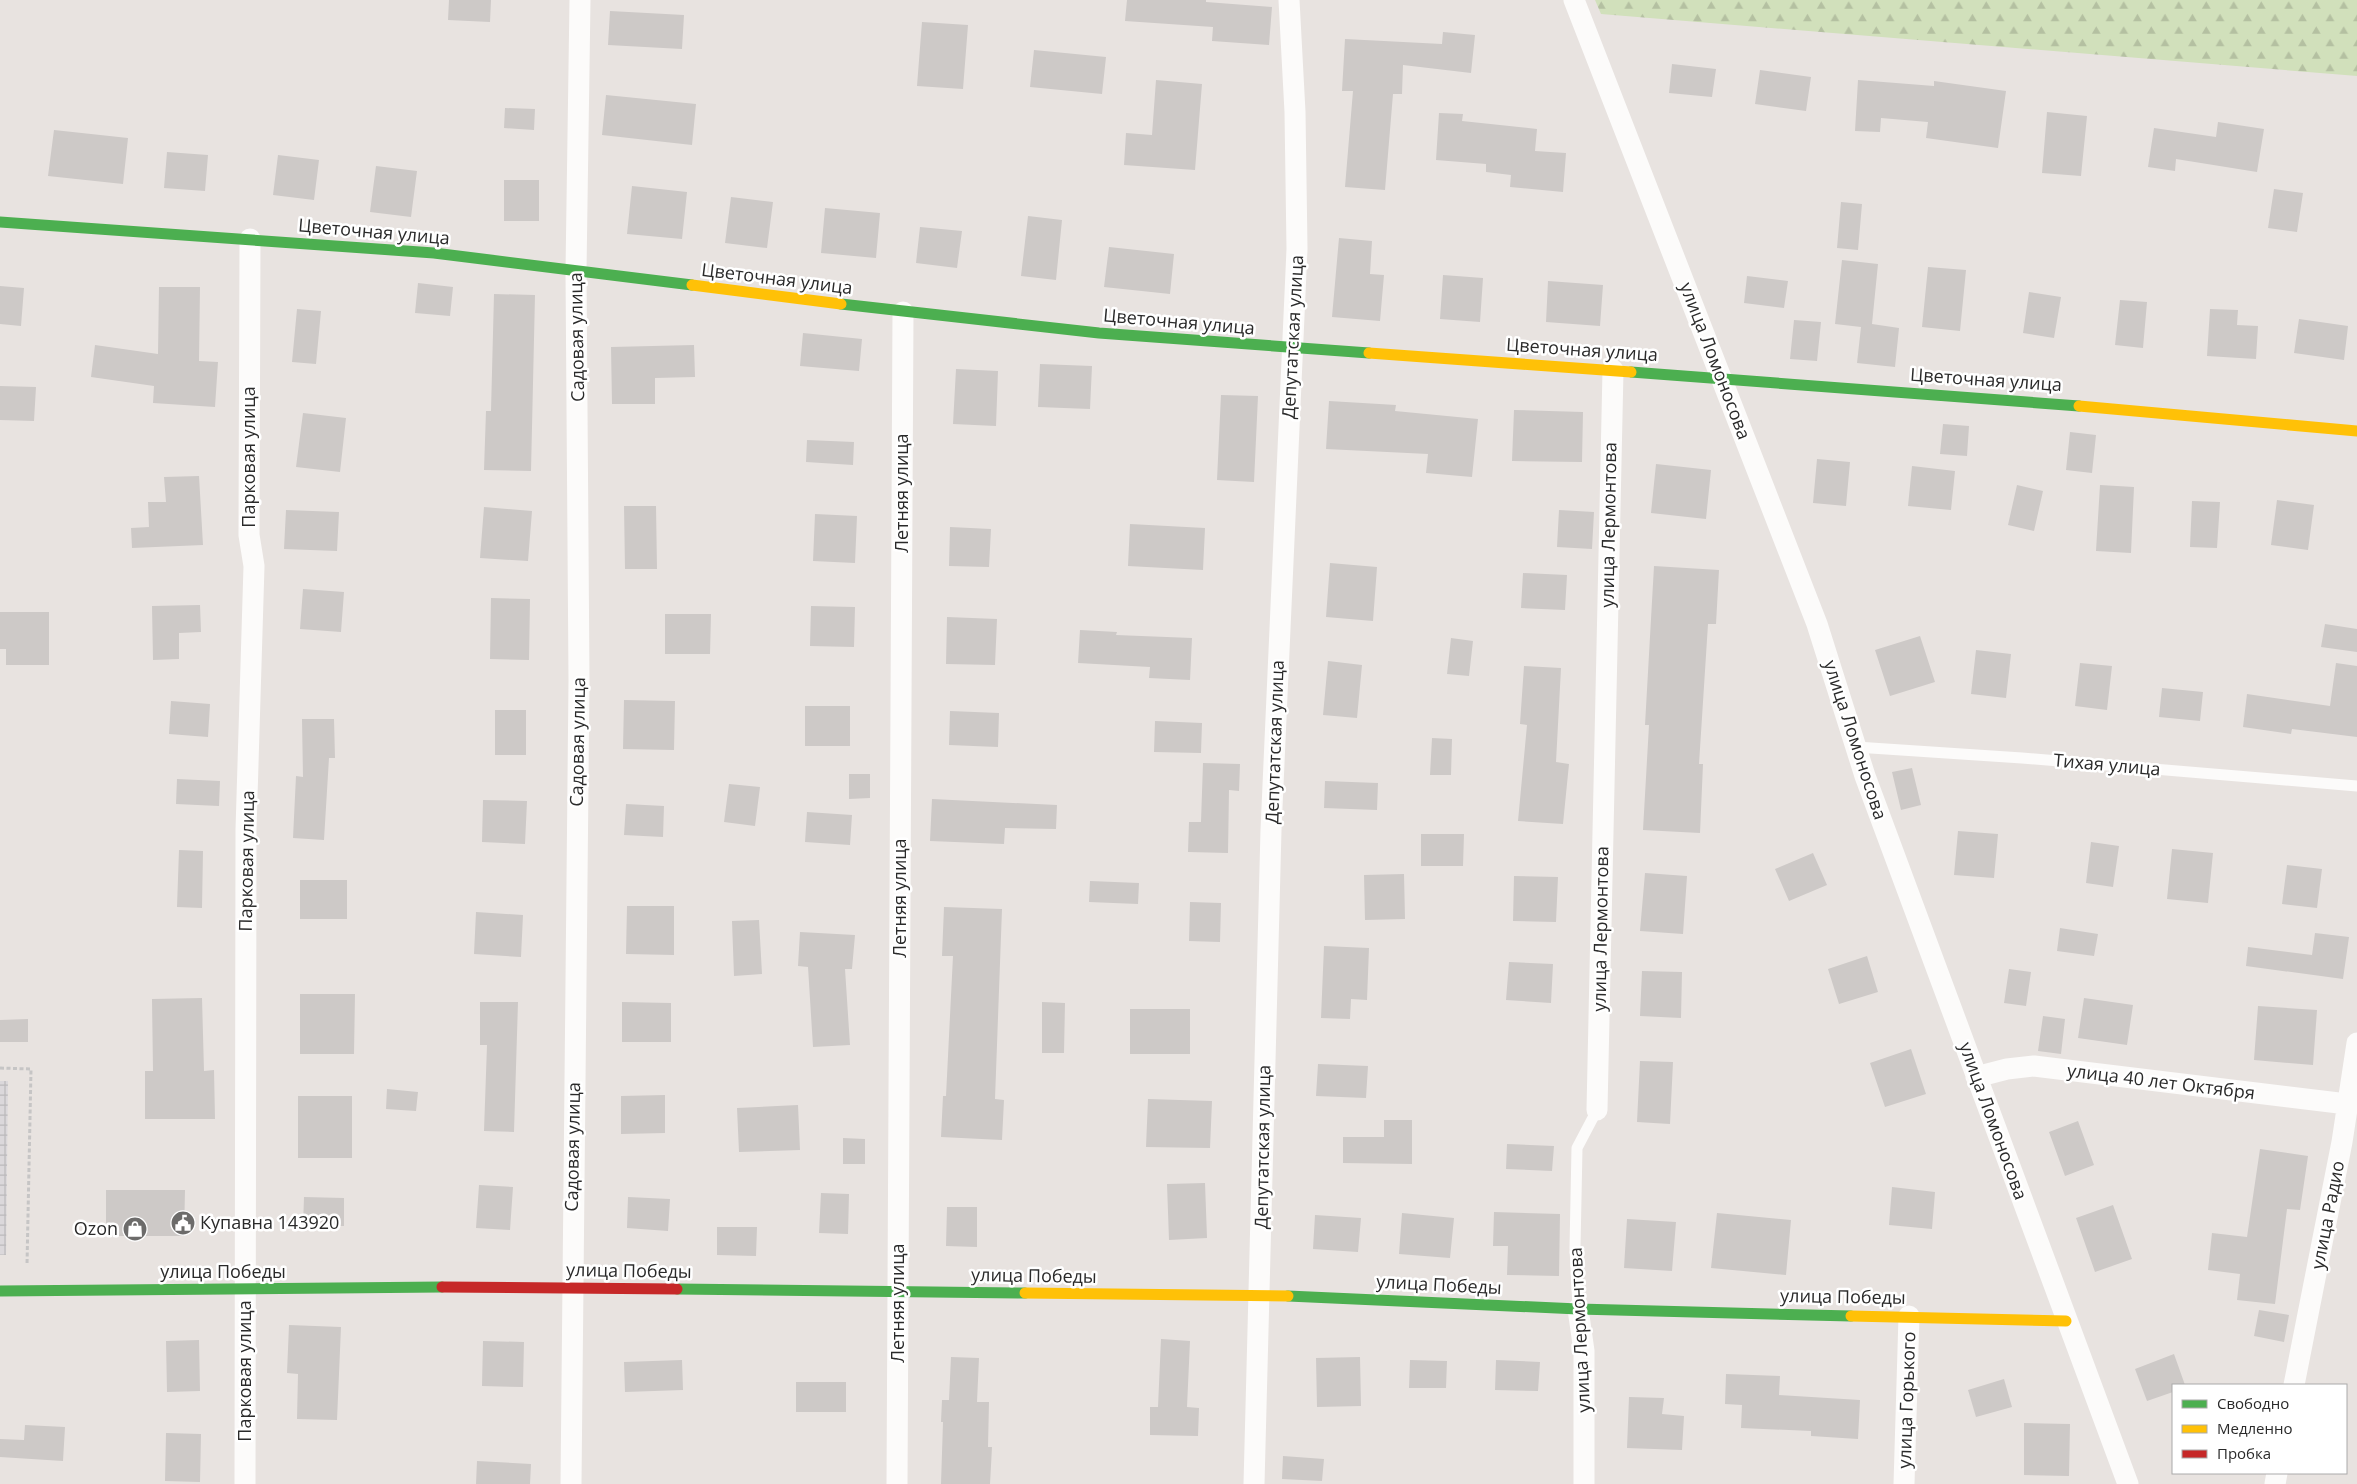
<svg xmlns="http://www.w3.org/2000/svg" width="2357" height="1484" font-family="'Open Sans',sans-serif">
<style>
.industrial{fill:url(#industrial-grid)}
.forest{fill:url(#forest-firs)}
.building{fill:#cdc9c7}
.lines{fill:none;stroke-linecap:round;stroke-linejoin:round}
.path{stroke:#c6c5c5;stroke-width:3;stroke-dasharray:4 2.5;stroke-linecap:butt}
.lane{stroke:#fcfbfa;stroke-width:11}
.street{stroke:#fcfbfa;stroke-width:21}
.fast{stroke:#4caf50;stroke-width:11}
.slow{stroke:#ffc107;stroke-width:11}
.jam{stroke:#c62828;stroke-width:11}
.labels{text-anchor:middle;stroke-width:5;stroke-linejoin:round;paint-order:stroke}
.street-label{font-size:18px;fill:#2a2a2a;stroke:#fff}
.poi-label{font-size:18px;fill:#2a2a2a;stroke:#fff;text-anchor:start}
</style>
<defs>
<pattern id="industrial-grid" width="8" height="8" patternUnits="userSpaceOnUse" patternTransform="scale(1.25)"><rect width="8" height="8" fill="#dbd8db"/><path d="M0 4h8M4 0v8" fill="none" stroke="#bcbabc"/></pattern>
<pattern id="forest-firs" width="22" height="20" patternUnits="userSpaceOnUse" patternTransform="scale(1.25)"><rect width="22" height="20" fill="#d1e0bb"/><path d="M5 1l3.5 6h-7zM16 11l3.5 6h-7z" fill="#b4c0a1"/></pattern>
</defs>
<rect width="100%" height="100%" fill="#e8e3e0"/>
<path class="industrial" d="M 0,1081 L 8,1081 L 6,1255 L 0,1255 Z"/>
<path class="forest" d="M 1595,0 L 2357,0 L 2357,76 L 1601,14 Z"/>
<path class="building" d="M 449,0 L 491,0 L 490,22 L 448,20 Z
M 1127,0 L 1206,0 L 1206,2 L 1272,7 L 1269,45 L 1212,41 L 1213,27 L 1125,21 Z
M 610,11 L 684,15 L 682,49 L 608,45 Z
M 922,22 L 968,25 L 963,89 L 917,86 Z
M 1443,32 L 1475,35 L 1471,73 L 1403,65 L 1402,94 L 1393,94 L 1385,190 L 1345,187 L 1353,91 L 1342,91 L 1345,39 L 1442,44 Z
M 1034,50 L 1106,57 L 1102,94 L 1030,87 Z
M 1672,64 L 1716,69 L 1712,97 L 1669,93 Z
M 1760,70 L 1811,77 L 1806,111 L 1755,104 Z
M 1156,80 L 1202,84 L 1195,170 L 1124,165 L 1126,133 L 1152,135 Z
M 1858,80 L 1934,86 L 1934,81 L 2006,91 L 1998,148 L 1926,138 L 1928,122 L 1881,118 L 1880,132 L 1855,131 Z
M 606,95 L 696,104 L 692,145 L 602,135 Z
M 505,108 L 535,109 L 534,130 L 504,128 Z
M 2047,112 L 2087,116 L 2081,176 L 2042,173 Z
M 1439,113 L 1463,114 L 1462,121 L 1537,129 L 1535,151 L 1566,153 L 1563,192 L 1510,187 L 1511,175 L 1486,172 L 1486,164 L 1436,160 Z
M 2218,122 L 2264,129 L 2257,172 L 2176,159 L 2175,171 L 2148,167 L 2154,128 L 2216,137 Z
M 54,130 L 128,138 L 123,184 L 48,176 Z
M 167,152 L 208,155 L 205,191 L 164,188 Z
M 278,155 L 319,160 L 314,200 L 273,195 Z
M 376,166 L 417,171 L 411,217 L 370,212 Z
M 504,180 L 539,180 L 539,221 L 504,221 Z
M 632,186 L 687,192 L 682,239 L 627,234 Z
M 2274,189 L 2303,193 L 2297,232 L 2268,228 Z
M 731,197 L 773,202 L 767,248 L 725,243 Z
M 1841,202 L 1862,204 L 1858,250 L 1837,248 Z
M 825,208 L 880,213 L 876,258 L 821,253 Z
M 1028,216 L 1062,220 L 1056,280 L 1021,276 Z
M 920,227 L 962,231 L 957,268 L 916,263 Z
M 1339,238 L 1372,241 L 1370,274 L 1384,275 L 1380,321 L 1332,317 Z
M 1109,247 L 1174,254 L 1170,294 L 1104,287 Z
M 1842,260 L 1878,264 L 1872,324 L 1899,328 L 1895,367 L 1857,363 L 1861,327 L 1835,324 Z
M 1928,267 L 1966,270 L 1960,331 L 1922,327 Z
M 1443,275 L 1483,278 L 1480,322 L 1440,319 Z
M 1747,276 L 1788,281 L 1784,308 L 1744,303 Z
M 1548,281 L 1603,285 L 1600,326 L 1546,322 Z
M 418,283 L 453,287 L 450,316 L 415,313 Z
M 0,286 L 24,288 L 21,326 L 0,324 Z
M 159,287 L 200,287 L 199,361 L 218,362 L 215,407 L 153,403 L 154,386 L 91,377 L 95,345 L 158,354 Z
M 2029,292 L 2061,297 L 2054,338 L 2023,333 Z
M 494,294 L 535,295 L 531,471 L 484,470 L 486,411 L 491,411 Z
M 2120,300 L 2147,302 L 2143,348 L 2115,345 Z
M 297,309 L 321,311 L 316,364 L 292,362 Z
M 2210,309 L 2238,310 L 2237,325 L 2258,326 L 2256,359 L 2207,356 Z
M 2299,319 L 2348,326 L 2344,360 L 2294,353 Z
M 1794,320 L 1821,322 L 1817,361 L 1790,359 Z
M 803,333 L 862,339 L 859,371 L 800,366 Z
M 694,345 L 695,377 L 655,378 L 655,404 L 612,404 L 611,347 Z
M 1040,364 L 1092,366 L 1090,409 L 1038,407 Z
M 956,369 L 998,371 L 996,426 L 953,424 Z
M 0,386 L 36,387 L 34,421 L 0,420 Z
M 1221,395 L 1258,396 L 1254,482 L 1217,480 Z
M 1329,401 L 1396,405 L 1395,411 L 1478,419 L 1472,477 L 1426,473 L 1428,454 L 1326,449 Z
M 1514,410 L 1583,412 L 1582,462 L 1512,461 Z
M 303,413 L 346,418 L 340,472 L 296,467 Z
M 1943,424 L 1969,426 L 1967,456 L 1940,454 Z
M 2070,432 L 2096,435 L 2092,473 L 2066,470 Z
M 807,440 L 854,442 L 853,465 L 806,462 Z
M 1817,459 L 1850,462 L 1846,506 L 1813,503 Z
M 1656,464 L 1711,470 L 1706,519 L 1651,513 Z
M 1912,466 L 1955,471 L 1951,510 L 1908,506 Z
M 199,476 L 203,545 L 132,548 L 131,528 L 149,527 L 148,502 L 166,502 L 164,477 Z
M 2017,485 L 2043,491 L 2034,531 L 2008,525 Z
M 2100,485 L 2134,487 L 2131,553 L 2096,551 Z
M 2277,500 L 2314,505 L 2308,550 L 2271,545 Z
M 2192,501 L 2220,502 L 2217,548 L 2190,547 Z
M 624,506 L 656,506 L 657,569 L 625,569 Z
M 484,507 L 532,511 L 528,561 L 480,558 Z
M 286,510 L 339,512 L 337,551 L 284,549 Z
M 1559,510 L 1594,512 L 1592,549 L 1557,547 Z
M 815,514 L 857,516 L 855,563 L 813,561 Z
M 1130,524 L 1205,528 L 1203,570 L 1128,566 Z
M 950,527 L 991,529 L 989,567 L 949,566 Z
M 1330,563 L 1377,567 L 1373,621 L 1326,617 Z
M 1654,566 L 1719,570 L 1716,624 L 1708,624 L 1699,764 L 1703,764 L 1700,833 L 1643,830 L 1649,725 L 1645,725 Z
M 1523,573 L 1567,575 L 1565,610 L 1521,608 Z
M 303,589 L 344,592 L 341,632 L 300,629 Z
M 491,598 L 530,599 L 529,660 L 490,659 Z
M 200,605 L 201,632 L 179,633 L 179,659 L 153,660 L 152,606 Z
M 811,606 L 855,607 L 854,647 L 810,646 Z
M 0,612 L 49,612 L 49,665 L 6,665 L 6,649 L 0,649 Z
M 665,614 L 711,614 L 710,654 L 665,654 Z
M 947,617 L 997,619 L 995,665 L 946,664 Z
M 2325,624 L 2357,629 L 2357,652 L 2321,647 Z
M 1080,630 L 1117,632 L 1116,635 L 1192,638 L 1190,680 L 1149,678 L 1150,667 L 1078,663 Z
M 1920,636 L 1935,682 L 1890,696 L 1875,650 Z
M 1451,638 L 1473,641 L 1469,676 L 1447,674 Z
M 1976,650 L 2011,654 L 2006,698 L 1971,694 Z
M 1328,661 L 1362,665 L 1357,718 L 1323,715 Z
M 2080,663 L 2112,666 L 2107,710 L 2075,706 Z
M 2336,663 L 2357,666 L 2357,737 L 2292,729 L 2291,734 L 2243,727 L 2247,694 L 2330,706 Z
M 1524,666 L 1561,668 L 1556,762 L 1569,764 L 1563,824 L 1518,821 L 1527,725 L 1520,724 Z
M 2162,688 L 2203,692 L 2200,721 L 2159,717 Z
M 624,700 L 675,701 L 674,750 L 623,749 Z
M 171,701 L 210,704 L 208,737 L 169,734 Z
M 805,706 L 850,706 L 850,746 L 805,746 Z
M 495,710 L 526,710 L 526,755 L 495,755 Z
M 950,711 L 999,713 L 998,747 L 949,745 Z
M 302,719 L 334,719 L 335,758 L 329,758 L 324,840 L 293,838 L 296,776 L 303,777 Z
M 1155,721 L 1202,723 L 1201,753 L 1154,752 Z
M 1432,738 L 1452,739 L 1451,775 L 1430,775 Z
M 1203,763 L 1240,764 L 1239,791 L 1229,790 L 1228,853 L 1188,852 L 1189,822 L 1201,822 Z
M 1912,768 L 1921,805 L 1901,810 L 1892,772 Z
M 849,774 L 870,774 L 870,798 L 849,799 Z
M 177,779 L 220,781 L 219,806 L 176,804 Z
M 1325,781 L 1378,783 L 1377,810 L 1324,808 Z
M 729,784 L 760,787 L 755,826 L 724,822 Z
M 932,799 L 1057,805 L 1056,829 L 1005,828 L 1004,844 L 930,841 Z
M 483,800 L 527,801 L 525,844 L 482,842 Z
M 626,804 L 664,806 L 663,837 L 624,835 Z
M 807,812 L 852,815 L 850,845 L 805,842 Z
M 1958,831 L 1998,834 L 1994,878 L 1954,875 Z
M 1421,834 L 1464,834 L 1463,866 L 1421,866 Z
M 2091,842 L 2119,846 L 2113,887 L 2086,883 Z
M 2172,849 L 2213,853 L 2208,903 L 2167,899 Z
M 179,850 L 203,851 L 202,908 L 177,907 Z
M 1813,853 L 1827,885 L 1789,901 L 1775,869 Z
M 2287,865 L 2322,869 L 2317,908 L 2282,904 Z
M 1645,873 L 1687,876 L 1683,934 L 1640,931 Z
M 1404,874 L 1405,919 L 1365,920 L 1364,875 Z
M 1514,876 L 1558,877 L 1556,922 L 1513,921 Z
M 300,880 L 347,880 L 347,919 L 300,919 Z
M 1090,881 L 1139,883 L 1138,904 L 1089,902 Z
M 1190,902 L 1221,903 L 1220,942 L 1189,941 Z
M 627,906 L 674,906 L 674,955 L 626,954 Z
M 944,907 L 1002,909 L 995,1099 L 1004,1100 L 1002,1140 L 941,1137 L 943,1096 L 946,1096 L 953,956 L 942,956 Z
M 476,912 L 523,915 L 521,957 L 474,954 Z
M 759,920 L 762,974 L 734,976 L 732,921 Z
M 2060,928 L 2098,934 L 2094,956 L 2057,951 Z
M 800,932 L 855,935 L 852,969 L 845,969 L 850,1045 L 813,1047 L 808,967 L 798,966 Z
M 2315,933 L 2349,937 L 2343,979 L 2246,966 L 2248,947 L 2312,955 Z
M 1324,946 L 1369,948 L 1367,1000 L 1351,999 L 1350,1019 L 1321,1018 Z
M 1867,956 L 1878,992 L 1839,1004 L 1828,969 Z
M 1509,962 L 1553,964 L 1551,1003 L 1506,1000 Z
M 2009,969 L 2031,972 L 2026,1006 L 2004,1003 Z
M 1642,971 L 1682,972 L 1681,1018 L 1640,1016 Z
M 300,994 L 355,994 L 354,1054 L 300,1054 Z
M 202,998 L 204,1071 L 214,1070 L 215,1119 L 145,1119 L 145,1071 L 153,1071 L 152,999 Z
M 2084,998 L 2133,1005 L 2127,1045 L 2078,1038 Z
M 480,1002 L 518,1002 L 514,1132 L 484,1131 L 487,1045 L 480,1045 Z
M 622,1002 L 671,1003 L 671,1042 L 622,1042 Z
M 1042,1002 L 1065,1003 L 1064,1053 L 1042,1053 Z
M 2258,1006 L 2317,1010 L 2313,1065 L 2254,1060 Z
M 1130,1009 L 1190,1009 L 1190,1054 L 1130,1054 Z
M 2043,1016 L 2065,1019 L 2061,1054 L 2038,1051 Z
M 28,1019 L 28,1042 L 0,1042 L 0,1020 Z
M 1911,1049 L 1926,1094 L 1885,1107 L 1870,1063 Z
M 1640,1061 L 1673,1062 L 1670,1124 L 1637,1122 Z
M 1318,1064 L 1368,1066 L 1366,1098 L 1316,1096 Z
M 387,1089 L 418,1092 L 416,1111 L 386,1109 Z
M 665,1095 L 665,1133 L 621,1134 L 621,1096 Z
M 298,1096 L 352,1096 L 352,1158 L 298,1158 Z
M 1148,1099 L 1212,1101 L 1210,1148 L 1146,1147 Z
M 798,1105 L 800,1150 L 739,1152 L 737,1108 Z
M 1384,1120 L 1412,1120 L 1412,1164 L 1343,1163 L 1343,1137 L 1384,1137 Z
M 2078,1121 L 2094,1165 L 2065,1176 L 2049,1132 Z
M 843,1138 L 865,1139 L 865,1164 L 843,1164 Z
M 1507,1144 L 1554,1146 L 1552,1171 L 1506,1169 Z
M 2260,1149 L 2308,1156 L 2300,1210 L 2287,1209 L 2275,1304 L 2237,1300 L 2240,1274 L 2208,1270 L 2212,1233 L 2247,1237 Z
M 1205,1183 L 1207,1238 L 1169,1240 L 1167,1184 Z
M 479,1185 L 513,1187 L 510,1230 L 476,1228 Z
M 1892,1187 L 1935,1192 L 1932,1229 L 1889,1225 Z
M 106,1190 L 185,1190 L 184,1236 L 106,1236 Z
M 821,1193 L 849,1194 L 848,1234 L 819,1233 Z
M 304,1197 L 344,1198 L 344,1226 L 303,1226 Z
M 628,1197 L 670,1199 L 668,1231 L 627,1228 Z
M 2113,1205 L 2132,1259 L 2095,1272 L 2076,1218 Z
M 947,1207 L 977,1207 L 977,1247 L 946,1246 Z
M 1494,1212 L 1560,1214 L 1559,1276 L 1507,1275 L 1508,1246 L 1493,1246 Z
M 1402,1213 L 1454,1218 L 1450,1258 L 1399,1254 Z
M 1717,1213 L 1791,1220 L 1786,1275 L 1711,1268 Z
M 1315,1215 L 1361,1218 L 1358,1252 L 1313,1249 Z
M 1627,1219 L 1676,1222 L 1672,1271 L 1624,1268 Z
M 717,1227 L 757,1227 L 756,1256 L 717,1255 Z
M 2259,1310 L 2289,1315 L 2284,1342 L 2254,1336 Z
M 289,1325 L 341,1327 L 337,1420 L 297,1419 L 298,1374 L 287,1373 Z
M 1161,1339 L 1190,1341 L 1187,1407 L 1199,1408 L 1198,1436 L 1150,1435 L 1150,1407 L 1158,1407 Z
M 199,1340 L 200,1391 L 167,1392 L 166,1341 Z
M 483,1341 L 524,1342 L 523,1387 L 482,1386 Z
M 2174,1354 L 2185,1385 L 2173,1385 L 2173,1392 L 2147,1401 L 2135,1369 Z
M 951,1357 L 979,1358 L 977,1402 L 989,1402 L 988,1447 L 992,1447 L 990,1484 L 941,1484 L 943,1422 L 941,1422 L 942,1400 L 949,1400 Z
M 1360,1357 L 1361,1406 L 1317,1407 L 1316,1358 Z
M 682,1360 L 683,1390 L 625,1392 L 624,1362 Z
M 1410,1360 L 1447,1361 L 1446,1388 L 1409,1388 Z
M 1496,1360 L 1540,1362 L 1538,1391 L 1495,1390 Z
M 1726,1374 L 1780,1376 L 1779,1395 L 1860,1400 L 1858,1439 L 1811,1436 L 1811,1431 L 1741,1428 L 1742,1405 L 1725,1404 Z
M 2004,1379 L 2012,1407 L 1976,1417 L 1968,1390 Z
M 796,1382 L 846,1382 L 846,1412 L 796,1412 Z
M 1629,1397 L 1664,1398 L 1662,1414 L 1684,1416 L 1682,1450 L 1627,1448 Z
M 2024,1423 L 2070,1424 L 2069,1476 L 2024,1475 Z
M 25,1425 L 65,1427 L 63,1461 L 0,1457 L 0,1439 L 24,1440 Z
M 166,1433 L 201,1434 L 200,1482 L 165,1481 Z
M 1283,1456 L 1324,1459 L 1322,1481 L 1282,1479 Z
M 477,1461 L 531,1464 L 530,1484 L 476,1484 Z"/>
<g class="lines">
<path class="path" d="M 0,1068 L 31,1069 L 27,1265"/>
<path class="lane" d="M 1856,747 L 2022,758 L 2357,786
M 1578,1309 L 1575,1248 L 1577,1148 L 1597,1110"/>
<path class="street" d="M 1574,0 L 1817,624 L 1865,776 L 2128,1484
M 1976,1077 L 2007,1069 L 2034,1066 L 2347,1104
M 1597,1110 L 1613,370
M 1578,1309 L 1584,1351 L 1584,1484
M 2294,1385 L 2342,1142 L 2357,1043
M 245,1484 L 246,830 L 254,566 L 249,535 L 250,239
M 571,1484 L 579,680 L 576,271 L 580,0
M 897,1484 L 903,312
M 1254,1484 L 1271,830 L 1297,249 L 1295,112 L 1289,0
M 1904,1484 L 1909,1316
M 2275,1484 L 2277,1473"/>
<path class="fast" d="M 0,222 L 434,253 L 692,285
M 841,304 L 1099,333 L 1369,353
M 1631,372 L 2079,406
M 677,1289 L 1025,1293
M 0,1291 L 442,1287
M 1288,1296 L 1578,1309 L 1851,1316"/>
<path class="slow" d="M 692,285 L 841,304
M 1369,353 L 1631,372
M 2079,406 L 2357,431
M 1025,1293 L 1288,1296
M 1851,1316 L 2066,1321"/>
<path class="jam" d="M 442,1287 L 677,1289"/>
</g>
<defs>
<symbol id="civic-disc" viewBox="-11 -11 22 22"><circle r="9.5" fill="#6c6b6a" stroke="#fff"/><path d="M-.6-6.5H3V-4.5H.6V-3L4-1V1h2V6H-6V1h2V-1L-.6-3ZM-1.2 2.5V6h2.4V2.5Z" fill="#fff"/></symbol>
<symbol id="shop-disc" viewBox="-11 -11 22 22"><circle r="9.5" fill="#6c6b6a" stroke="#fff"/><path d="M-5-2.5h2.3a2.7 3.5 0 0 1 5.4 0H5L5.5 6h-11ZM-1.5-2.5h3a1.5 2.3 0 0 0-3 0Z" fill="#fff"/></symbol>
</defs>
<g fill-rule="evenodd">
<use href="#civic-disc" x="169" y="1209" width="28" height="28"/>
<use href="#shop-disc" x="121" y="1215" width="28" height="28"/>
</g>
<g class="labels">
<g class="street-label">
<text transform="translate(374 232) rotate(5)" y="6">Цветочная улица</text>
<text transform="translate(777 279) rotate(7)" y="6">Цветочная улица</text>
<text transform="translate(1179 322) rotate(5)" y="6">Цветочная улица</text>
<text transform="translate(577 337) rotate(-91)" y="6">Садовая улица</text>
<text transform="translate(1293 337) rotate(-87)" y="6">Депутатская улица</text>
<text transform="translate(1582 350) rotate(4)" y="6">Цветочная улица</text>
<text transform="translate(1715 361) rotate(69)" y="6">улица Ломоносова</text>
<text transform="translate(1986 380) rotate(4)" y="6">Цветочная улица</text>
<text transform="translate(249 457) rotate(-90)" y="6">Парковая улица</text>
<text transform="translate(902 493) rotate(-90)" y="6">Летняя улица</text>
<text transform="translate(1609 525) rotate(-89)" y="6">улица Лермонтова</text>
<text transform="translate(1855 740) rotate(72)" y="6">улица Ломоносова</text>
<text transform="translate(578 742) rotate(-89)" y="6">Садовая улица</text>
<text transform="translate(1275 742) rotate(-88)" y="6">Депутатская улица</text>
<text transform="translate(2107 765) rotate(5)" y="6">Тихая улица</text>
<text transform="translate(247 861) rotate(-89)" y="6">Парковая улица</text>
<text transform="translate(900 898) rotate(-90)" y="6">Летняя улица</text>
<text transform="translate(1601 929) rotate(-89)" y="6">улица Лермонтова</text>
<text transform="translate(2161 1082) rotate(7)" y="6">улица 40 лет Октября</text>
<text transform="translate(1993 1121) rotate(70)" y="6">улица Ломоносова</text>
<text transform="translate(573 1147) rotate(-89)" y="6">Садовая улица</text>
<text transform="translate(1263 1147) rotate(-89)" y="6">Депутатская улица</text>
<text transform="translate(2328 1215) rotate(-79)" y="6">улица Радио</text>
<text transform="translate(629 1271) rotate(1)" y="6">улица Победы</text>
<text x="223" y="1278">улица Победы</text>
<text transform="translate(1034 1276) rotate(1)" y="6">улица Победы</text>
<text transform="translate(1439 1285) rotate(3)" y="6">улица Победы</text>
<text transform="translate(1843 1297) rotate(1)" y="6">улица Победы</text>
<text transform="translate(898 1303) rotate(-90)" y="6">Летняя улица</text>
<text transform="translate(1580 1330) rotate(-93)" y="6">улица Лермонтова</text>
<text transform="translate(245 1371) rotate(-90)" y="6">Парковая улица</text>
<text transform="translate(1907 1400) rotate(-88)" y="6">улица Горького</text>
</g>
<g class="poi-label">
<text x="200" y="1229">Купавна 143920</text>
<text x="118" y="1235" text-anchor="end">Ozon</text>
</g>
</g>
<rect x="2172" y="1384" width="175" height="90" fill="#ffffff" stroke="#aaaaaa"/>
<rect x="2182" y="1400" width="25" height="8" fill="#4caf50" stroke="#aaaaaa"/>
<text x="2217" y="1409" font-size="15" fill="#2a2a2a">Свободно</text>
<rect x="2182" y="1425" width="25" height="8" fill="#ffc107" stroke="#aaaaaa"/>
<text x="2217" y="1434" font-size="15" fill="#2a2a2a">Медленно</text>
<rect x="2182" y="1450" width="25" height="8" fill="#c62828" stroke="#aaaaaa"/>
<text x="2217" y="1459" font-size="15" fill="#2a2a2a">Пробка</text>
</svg>
